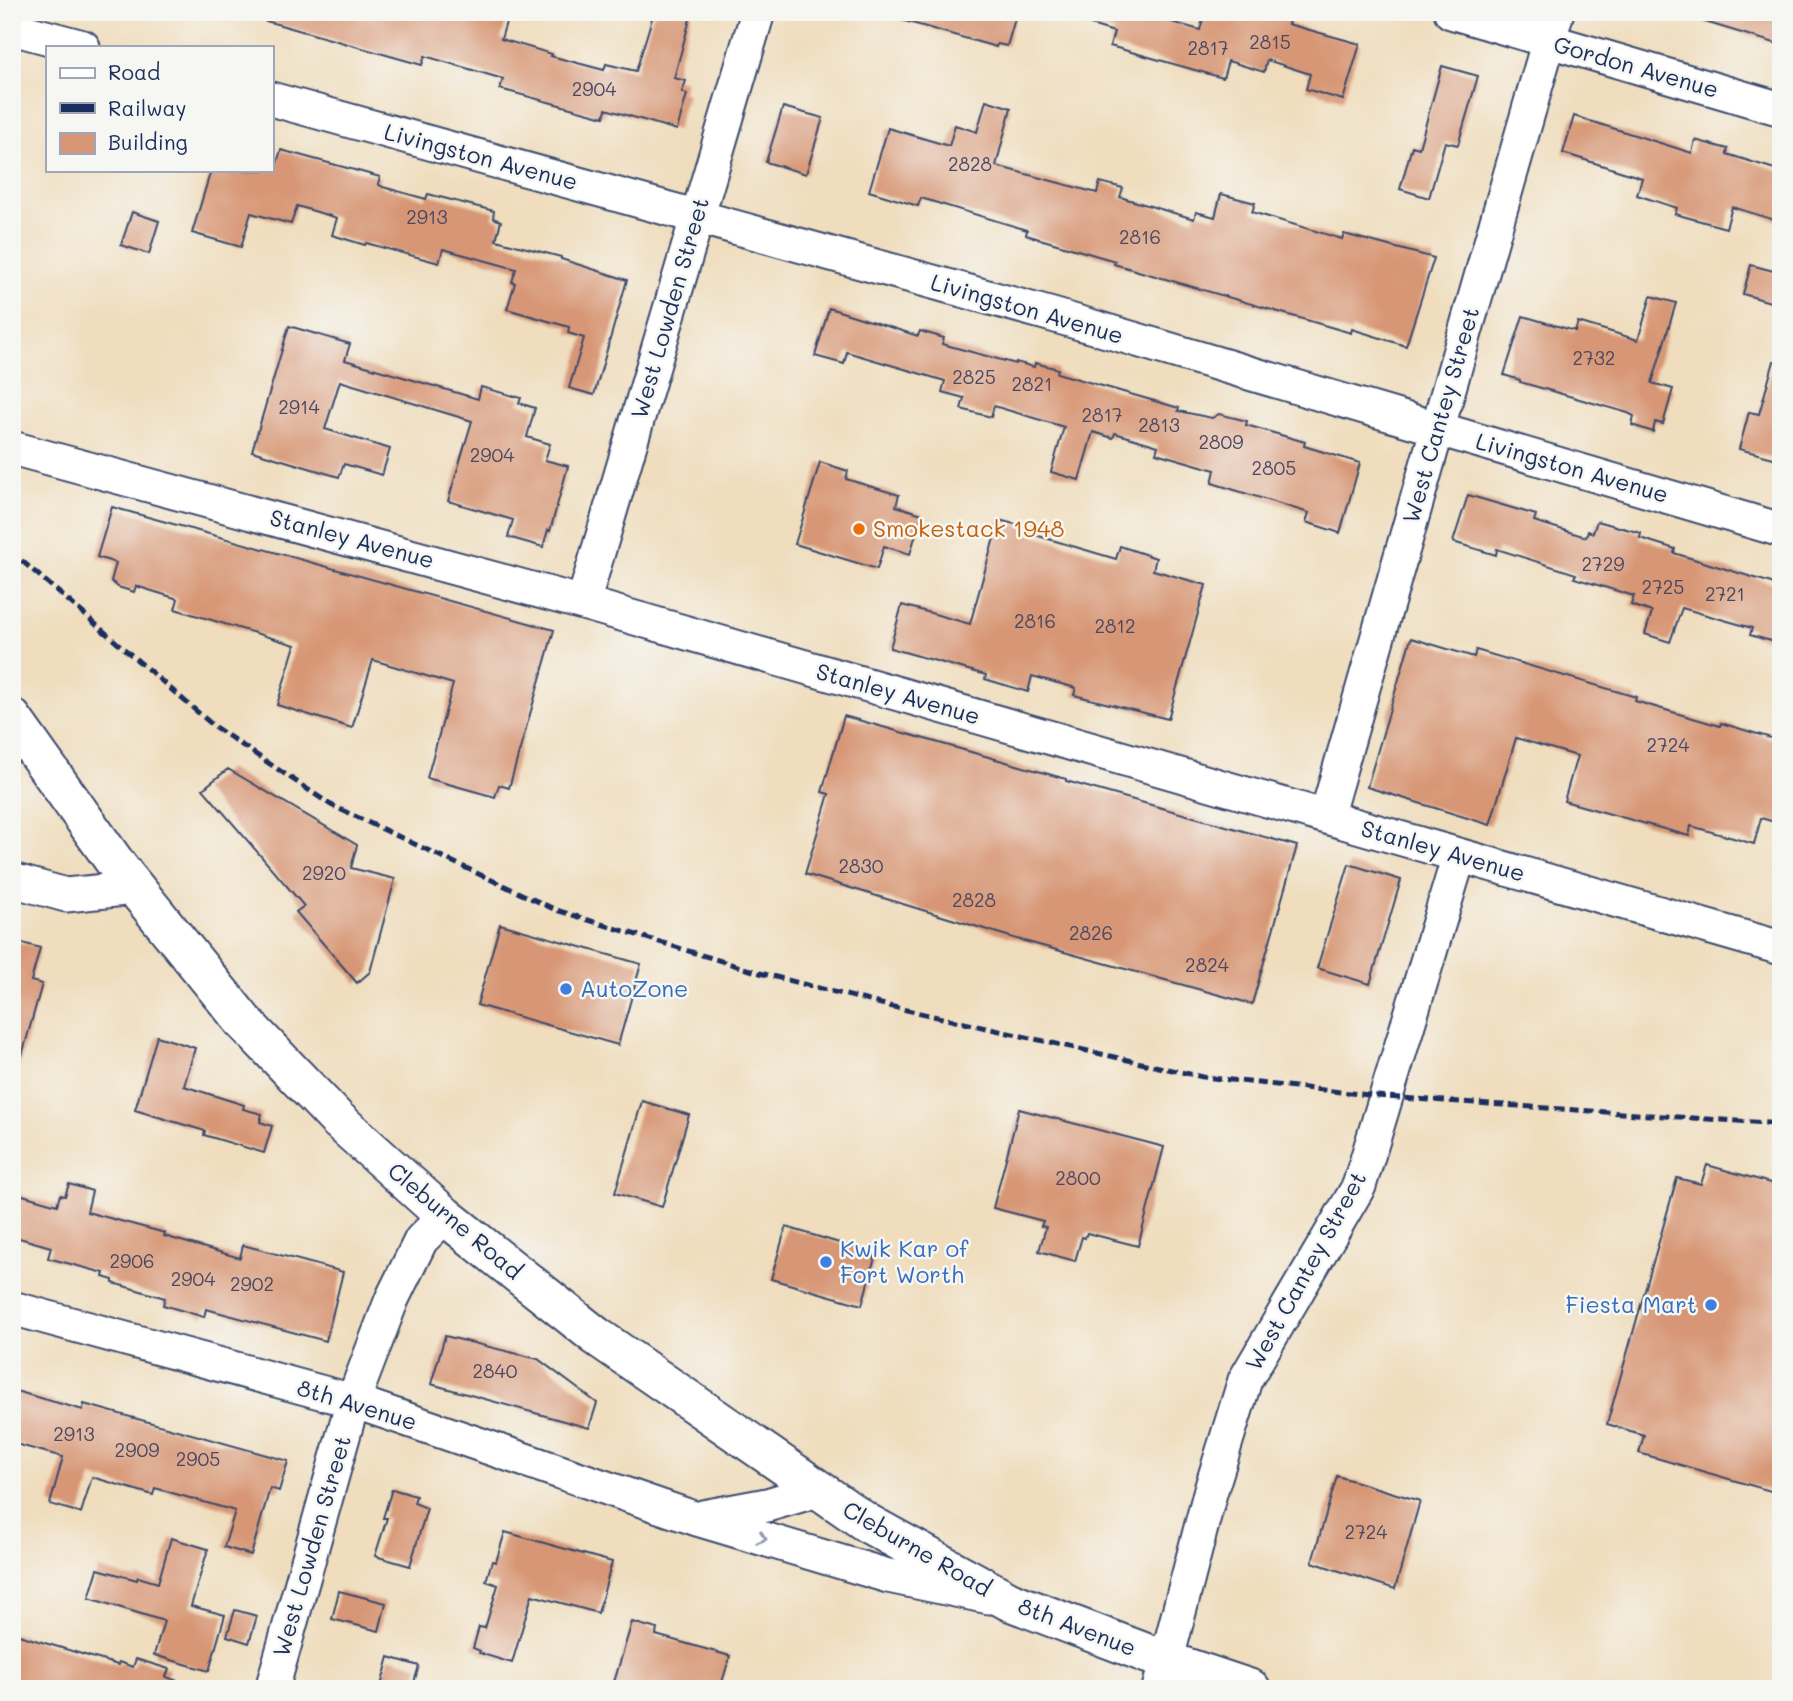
<svg xmlns="http://www.w3.org/2000/svg" width="1793" height="1701" font-family="Mali,sans-serif">
<style>
.building{fill:#d79675}
.lines{fill:none;stroke-linecap:round;stroke-linejoin:round}
.minor-casing{stroke:#3b496c;stroke-width:37}
.secondary-casing{stroke:#3b496c;stroke-width:42}
.minor{stroke:#fff;stroke-width:33}
.secondary{stroke:#fff;stroke-width:38}
.rail{stroke:#1b2f5e;stroke-width:5;stroke-dasharray:10 5;stroke-linecap:butt}
.oneway{stroke:#8d97ae}
.food-dot{fill:#e8710a;stroke:#f6f6f2;stroke-width:2.5}
.shop-dot{fill:#3f7fe0;stroke:#f6f6f2;stroke-width:2.5}
.labels{text-anchor:middle;stroke-width:5;stroke-linejoin:round;paint-order:stroke}
.number-label{font-size:19px;fill:#4a4964}
.street-label{font-size:23px;fill:#1b2f5e;stroke:#f6f6f2}
.food-label{font-size:23px;fill:#c56008;stroke:#f6f6f2;text-anchor:start}
.shop-label{font-size:23px;fill:#366cbe;stroke:#f6f6f2;text-anchor:start}
</style>
<rect width="100%" height="100%" fill="#f6f6f2"/>
<filter id="ink" filterUnits="userSpaceOnUse"><feTurbulence type="fractalNoise" baseFrequency=".0143" numOctaves="2"/><feDisplacementMap in="SourceGraphic" scale="14" xChannelSelector="R" yChannelSelector="G"/><feConvolveMatrix kernelMatrix="1 2 1 2 8 2 1 2 1" color-interpolation-filters="sRGB"/></filter>
<filter id="wash" filterUnits="userSpaceOnUse"><feTurbulence type="fractalNoise" baseFrequency=".00686" numOctaves="4" result="noise"/><feDisplacementMap in="SourceGraphic" scale="28" xChannelSelector="R" yChannelSelector="G"/><feGaussianBlur stdDeviation="1.57" result="paint"/><feColorMatrix in="noise" values="0 0 0 0 0 0 0 0 0 0 0 0 0 0 0 0 0 1.4 0 .05"/><feComposite in="paint" operator="in"/></filter>
<g filter="url(#wash)">
<rect width="100%" height="100%" fill="#efddbd"/>
<g id="blocks">
<path class="building" d="M 260,12 L 509,12 L 501,39 L 552,54 L 551,56 L 604,70 L 606,64 L 636,71 L 654,12 L 692,12 L 674,78 L 686,81 L 682,92 L 687,94 L 677,130 L 606,109 L 604,117 L 500,89 L 503,79 L 425,56 L 422,65 L 259,19 Z
M 899,12 L 1017,12 L 1007,46 L 997,44 L 996,47 L 898,19 Z
M 1069,12 L 1155,12 L 1154,17 L 1200,30 L 1205,12 L 1261,12 L 1289,20 L 1288,24 L 1360,44 L 1343,100 L 1306,89 L 1310,74 L 1267,60 L 1264,72 L 1228,61 L 1223,78 L 1110,46 L 1114,32 L 1068,18 Z
M 1693,12 L 1781,12 L 1781,45 L 1692,18 Z
M 1442,66 L 1478,76 L 1458,145 L 1445,142 L 1429,198 L 1400,189 L 1412,146 L 1419,148 Z
M 986,100 L 1011,108 L 996,166 L 1097,193 L 1100,182 L 1123,188 L 1120,197 L 1194,219 L 1196,212 L 1215,217 L 1221,194 L 1255,203 L 1252,212 L 1342,239 L 1344,234 L 1434,258 L 1406,346 L 1352,329 L 1351,333 L 1114,264 L 1115,261 L 1026,235 L 1027,230 L 921,198 L 918,206 L 869,191 L 888,128 L 949,146 L 955,125 L 977,132 Z
M 783,107 L 823,118 L 806,174 L 766,162 Z
M 1574,116 L 1692,153 L 1695,140 L 1728,149 L 1727,154 L 1781,171 L 1781,222 L 1732,207 L 1726,228 L 1675,214 L 1677,208 L 1637,195 L 1642,178 L 1563,153 Z
M 281,150 L 380,177 L 378,184 L 383,187 L 426,199 L 428,194 L 494,211 L 493,218 L 501,221 L 496,240 L 561,257 L 561,259 L 627,280 L 594,395 L 569,388 L 584,338 L 568,333 L 569,327 L 507,309 L 515,283 L 512,282 L 516,269 L 443,249 L 439,263 L 366,243 L 365,245 L 332,235 L 337,218 L 297,206 L 291,224 L 251,213 L 241,247 L 192,233 L 211,170 L 275,170 Z
M 132,212 L 159,221 L 149,254 L 121,245 Z
M 1751,265 L 1781,273 L 1781,292 L 1777,304 L 1743,294 Z
M 1651,296 L 1676,303 L 1652,383 L 1673,389 L 1663,424 L 1655,422 L 1653,432 L 1632,425 L 1634,416 L 1628,413 L 1520,382 L 1520,380 L 1504,375 L 1523,316 L 1575,331 L 1578,322 L 1638,340 Z
M 829,308 L 918,336 L 920,331 L 944,338 L 942,344 L 1016,364 L 1016,362 L 1034,367 L 1035,363 L 1058,369 L 1057,373 L 1179,408 L 1178,411 L 1212,418 L 1219,414 L 1247,421 L 1246,425 L 1305,442 L 1304,446 L 1360,463 L 1340,533 L 1306,522 L 1309,513 L 1212,483 L 1215,470 L 1156,453 L 1158,446 L 1115,433 L 1113,438 L 1093,432 L 1079,480 L 1051,472 L 1064,427 L 994,406 L 991,417 L 961,409 L 964,398 L 942,392 L 945,381 L 847,352 L 844,364 L 815,356 Z
M 289,326 L 350,344 L 345,360 L 478,399 L 481,387 L 521,398 L 519,403 L 535,408 L 527,437 L 550,444 L 545,460 L 568,466 L 550,531 L 548,530 L 543,547 L 508,537 L 513,520 L 448,501 L 472,421 L 340,381 L 325,429 L 390,449 L 382,475 L 344,464 L 339,477 L 252,451 Z
M 1774,361 L 1781,362 L 1781,460 L 1739,449 L 1749,412 L 1759,414 Z
M 820,462 L 848,471 L 846,479 L 899,495 L 896,506 L 922,514 L 910,554 L 884,546 L 877,569 L 795,544 Z
M 1468,495 L 1536,515 L 1534,521 L 1586,537 L 1588,531 L 1593,533 L 1597,521 L 1641,533 L 1640,538 L 1675,549 L 1674,553 L 1781,586 L 1781,644 L 1750,635 L 1752,628 L 1682,608 L 1670,642 L 1645,634 L 1652,612 L 1631,605 L 1634,596 L 1574,578 L 1576,574 L 1497,549 L 1496,555 L 1453,542 Z
M 112,507 L 554,630 L 509,788 L 499,785 L 495,797 L 427,778 L 453,684 L 373,660 L 352,728 L 277,705 L 295,645 L 175,609 L 178,599 L 136,586 L 134,592 L 118,587 L 111,581 L 116,563 L 97,557 Z
M 999,520 L 1026,527 L 1025,532 L 1116,559 L 1120,546 L 1156,558 L 1153,570 L 1206,585 L 1168,719 L 1074,695 L 1076,688 L 1032,676 L 1028,692 L 985,679 L 986,675 L 890,648 L 902,605 L 970,624 Z
M 1411,638 L 1474,657 L 1476,650 L 1636,697 L 1635,701 L 1720,726 L 1721,723 L 1781,741 L 1781,824 L 1761,818 L 1754,844 L 1691,826 L 1689,836 L 1564,801 L 1577,756 L 1516,738 L 1490,825 L 1367,787 Z
M 844,716 L 1066,779 L 1066,781 L 1297,846 L 1252,1004 L 1017,939 L 805,874 L 829,794 L 822,792 Z
M 228,769 L 357,845 L 351,868 L 395,879 L 370,972 L 357,983 L 296,912 L 304,906 L 203,789 Z
M 1349,864 L 1401,880 L 1370,984 L 1317,968 Z
M 500,924 L 641,964 L 618,1045 L 477,1005 Z
M 19,942 L 40,948 L 31,981 L 42,984 L 19,1066 L 12,1065 L 12,949 L 17,951 Z
M 157,1036 L 195,1048 L 184,1086 L 244,1105 L 243,1109 L 262,1114 L 260,1122 L 272,1126 L 264,1153 L 204,1135 L 205,1131 L 135,1110 Z
M 642,1101 L 689,1115 L 662,1207 L 615,1193 Z
M 1019,1109 L 1164,1147 L 1138,1246 L 1087,1233 L 1085,1238 L 1082,1237 L 1075,1261 L 1039,1251 L 1046,1227 L 1041,1226 L 1043,1221 L 993,1208 Z
M 1707,1165 L 1781,1186 L 1781,1494 L 1639,1453 L 1644,1435 L 1607,1424 L 1677,1178 L 1701,1184 Z
M 69,1184 L 92,1191 L 87,1212 L 165,1233 L 164,1236 L 240,1258 L 243,1245 L 343,1272 L 326,1341 L 206,1309 L 204,1317 L 163,1305 L 165,1298 L 113,1283 L 113,1280 L 103,1277 L 104,1273 L 48,1258 L 51,1247 L 12,1236 L 12,1196 L 18,1197 L 19,1194 L 57,1205 L 60,1195 L 65,1196 Z
M 786,1227 L 876,1254 L 862,1305 L 771,1279 Z
M 445,1336 L 538,1359 L 597,1403 L 589,1428 L 431,1384 Z
M 12,1390 L 83,1410 L 84,1404 L 288,1461 L 279,1491 L 270,1488 L 251,1555 L 224,1547 L 235,1511 L 155,1488 L 153,1495 L 92,1477 L 81,1513 L 50,1504 L 63,1457 L 12,1443 Z
M 1337,1476 L 1420,1501 L 1395,1589 L 1312,1562 Z
M 392,1489 L 416,1496 L 414,1503 L 427,1508 L 410,1566 L 375,1556 L 387,1518 L 383,1518 Z
M 505,1532 L 612,1562 L 598,1613 L 532,1595 L 512,1663 L 479,1653 L 480,1651 L 473,1648 L 479,1627 L 485,1628 L 498,1585 L 486,1581 L 492,1561 L 496,1562 Z
M 171,1538 L 208,1549 L 191,1606 L 225,1615 L 209,1671 L 154,1655 L 164,1621 L 89,1598 L 98,1569 L 137,1580 L 138,1577 L 158,1583 Z
M 339,1591 L 386,1603 L 379,1631 L 332,1619 Z
M 235,1610 L 257,1616 L 249,1643 L 227,1636 Z
M 632,1622 L 657,1629 L 656,1635 L 730,1656 L 720,1689 L 612,1689 Z
M 12,1633 L 118,1665 L 119,1662 L 133,1667 L 136,1659 L 169,1669 L 166,1677 L 187,1684 L 187,1689 L 29,1689 L 12,1684 Z
M 389,1657 L 419,1666 L 412,1689 L 380,1689 Z"/>
</g>
</g>
<g filter="url(#ink)">
<use href="#blocks" fill-opacity="0" stroke="#3b496c" stroke-width="2"/>
<g class="lines">
<defs>
<path id="minor" d="M 1451,12 L 1781,109
M 12,28 L 83,47
M 271,99 L 1056,316 L 1781,530
M 12,448 L 583,603 L 1781,948
M 583,603 L 758,12
M 1326,817 L 1557,12
M 12,880 L 66,895 L 135,888
M 12,1308 L 353,1401 L 697,1519 L 888,1576 L 989,1597
M 703,1517 L 767,1505 L 818,1490
M 272,1689 L 353,1401 L 392,1299 L 421,1240 L 445,1216
M 1159,1689 L 1210,1493 L 1245,1380 L 1359,1186 L 1459,856"/>
<path id="secondary" d="M 12,718 L 119,868 L 243,1021 L 337,1119 L 445,1216 L 596,1336 L 867,1523 L 1009,1601 L 1167,1661 L 1251,1689"/>
</defs>
<use href="#minor" class="minor-casing"/>
<use href="#secondary" class="secondary-casing"/>
<use href="#minor" class="minor"/>
<use href="#secondary" class="secondary"/>
<path class="rail" d="M 12,549 L 21,560 L 215,727 L 331,805 L 556,910 L 760,973 L 889,1006 L 1203,1077 L 1387,1097 L 1781,1124"/>
</g>
<defs><path id="oneway-chevron" d="M-2-3.5L2.5 0L-2 3.5" fill="none" stroke-width="1.6" stroke-linecap="round" stroke-linejoin="round" transform="scale(1.75)"/></defs>
<use class="oneway" href="#oneway-chevron" transform="translate(762 1538) rotate(17)"/>
</g>
<circle class="food-dot" cx="859" cy="529" r="7"/>
<g class="shop-dot">
<circle cx="566" cy="989" r="7"/>
<circle cx="826" cy="1262" r="7"/>
<circle cx="1711" cy="1305" r="7"/>
</g>
<g class="labels">
<g class="number-label">
<text x="1270" y="49">2815</text>
<text x="1208" y="55">2817</text>
<text x="594" y="96">2904</text>
<text x="970" y="171">2828</text>
<text x="427" y="224">2913</text>
<text x="1140" y="244">2816</text>
<text x="1594" y="365">2732</text>
<text x="974" y="384">2825</text>
<text x="1032" y="391">2821</text>
<text x="299" y="414">2914</text>
<text x="1102" y="422">2817</text>
<text x="1159" y="432">2813</text>
<text x="1221" y="449">2809</text>
<text x="492" y="462">2904</text>
<text x="1274" y="475">2805</text>
<text x="1603" y="571">2729</text>
<text x="1663" y="594">2725</text>
<text x="1725" y="601">2721</text>
<text x="1035" y="628">2816</text>
<text x="1115" y="633">2812</text>
<text x="1668" y="752">2724</text>
<text x="861" y="873">2830</text>
<text x="324" y="880">2920</text>
<text x="974" y="907">2828</text>
<text x="1091" y="940">2826</text>
<text x="1207" y="972">2824</text>
<text x="1078" y="1185">2800</text>
<text x="132" y="1268">2906</text>
<text x="193" y="1286">2904</text>
<text x="252" y="1291">2902</text>
<text x="495" y="1378">2840</text>
<text x="74" y="1441">2913</text>
<text x="137" y="1457">2909</text>
<text x="198" y="1466">2905</text>
<text x="1366" y="1539">2724</text>
</g>
<g class="street-label">
<text transform="translate(1636 67) rotate(16)" y="8">Gordon Avenue</text>
<text transform="translate(481 157) rotate(15)" y="8">Livingston Avenue</text>
<text transform="translate(670 308) rotate(-74)" y="8">West Lowden Street</text>
<text transform="translate(1027 309) rotate(16)" y="8">Livingston Avenue</text>
<text transform="translate(1441 415) rotate(-74)" y="8">West Cantey Street</text>
<text transform="translate(1572 468) rotate(16)" y="8">Livingston Avenue</text>
<text transform="translate(352 539) rotate(15)" y="8">Stanley Avenue</text>
<text transform="translate(898 694) rotate(16)" y="8">Stanley Avenue</text>
<text transform="translate(1443 851) rotate(16)" y="8">Stanley Avenue</text>
<text transform="translate(455 1221) rotate(40)" y="8">Cleburne Road</text>
<text transform="translate(1306 1271) rotate(-61)" y="8">West Cantey Street</text>
<text transform="translate(357 1405) rotate(17)" y="8">8th Avenue</text>
<text transform="translate(312 1546) rotate(-74)" y="8">West Lowden Street</text>
<text transform="translate(917 1549) rotate(30)" y="8">Cleburne Road</text>
<text transform="translate(1077 1627) rotate(21)" y="8">8th Avenue</text>
</g>
<g class="food-label">
<text x="873" y="537">Smokestack 1948</text>
</g>
<g class="shop-label">
<text x="580" y="997">AutoZone</text>
<text x="840" y="1257">Kwik Kar of<tspan x="840" dy="26">Fort Worth</tspan></text>
<text x="1697" y="1313" text-anchor="end">Fiesta Mart</text>
</g>
</g>
<rect width="1793" height="1701" fill="none" stroke="#f6f6f2" stroke-width="42"/>
<rect x="46" y="46" width="228" height="126" fill="#f6f6f2" stroke="#9ea6b7" stroke-width="2"/>
<rect x="60" y="68" width="35" height="10" fill="#ffffff" stroke="#9ea6b7" stroke-width="2"/>
<text x="108" y="80" font-size="21" fill="#1b2f5e">Road</text>
<rect x="60" y="103" width="35" height="10" fill="#1b2f5e" stroke="#9ea6b7" stroke-width="2"/>
<text x="108" y="116" font-size="21" fill="#1b2f5e">Railway</text>
<rect x="60" y="133" width="35" height="21" fill="#d79675" stroke="#9ea6b7" stroke-width="2"/>
<text x="108" y="150" font-size="21" fill="#1b2f5e">Building</text>
</svg>
